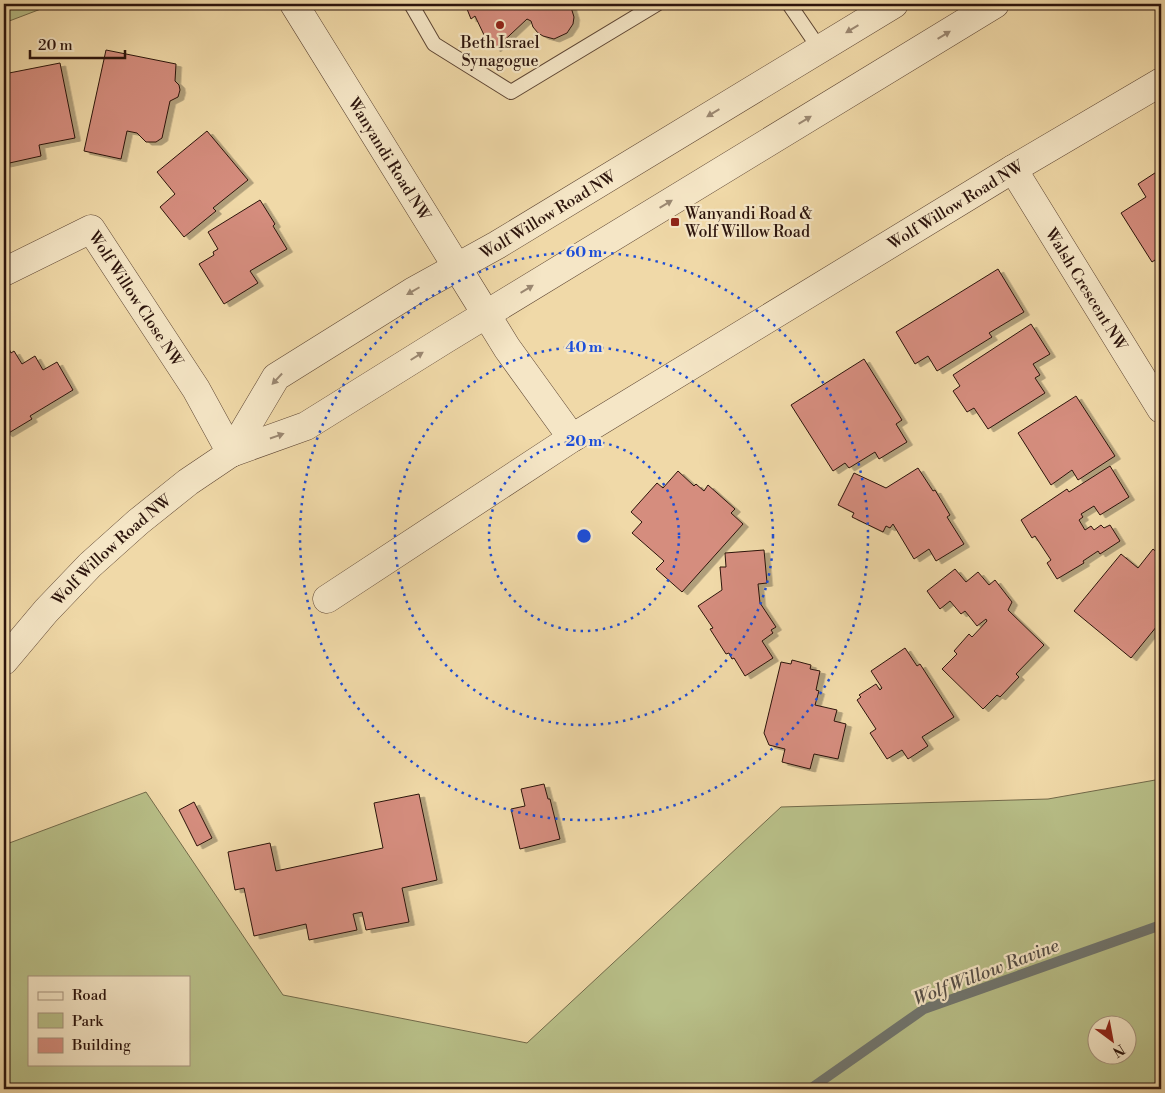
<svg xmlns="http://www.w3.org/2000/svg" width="1165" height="1093" font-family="'Libre Bodoni',serif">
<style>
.green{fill:#b8bf88;stroke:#726a4a;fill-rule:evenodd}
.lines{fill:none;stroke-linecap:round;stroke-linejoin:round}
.stream{stroke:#707670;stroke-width:10}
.building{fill:#d58d7e;stroke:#2c140c;filter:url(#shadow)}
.service-casing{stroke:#5d4533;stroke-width:16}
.minor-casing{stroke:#5d4533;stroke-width:29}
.tertiary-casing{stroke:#5d4533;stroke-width:29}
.service{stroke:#f5e6c6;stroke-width:14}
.minor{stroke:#f5e6c6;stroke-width:28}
.tertiary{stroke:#f5e6c6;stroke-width:28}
.oneway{fill:#9b8872}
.ring{fill:none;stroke:#1d4ed8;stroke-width:2.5;stroke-dasharray:2.5 5}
.poi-dot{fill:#8f2418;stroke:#f5e6c6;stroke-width:2}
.labels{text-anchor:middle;stroke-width:4.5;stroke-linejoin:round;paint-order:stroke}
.poi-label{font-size:16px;fill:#2c140c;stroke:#f5e6c6}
.street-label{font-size:16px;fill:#2c140c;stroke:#f5e6c6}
.water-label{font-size:18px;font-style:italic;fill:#544d46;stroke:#f5e6c6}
.centre{fill:#1d4ed8;stroke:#f5e6c6;stroke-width:2.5}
.ring-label{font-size:15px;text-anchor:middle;font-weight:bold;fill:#1d4ed8;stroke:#f5e6c6;stroke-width:4.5;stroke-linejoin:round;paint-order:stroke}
</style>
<defs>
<filter id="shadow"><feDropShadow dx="5.5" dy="3" stdDeviation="0" flood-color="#0004"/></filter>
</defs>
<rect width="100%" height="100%" fill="#f0d9a8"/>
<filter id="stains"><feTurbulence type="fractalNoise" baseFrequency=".004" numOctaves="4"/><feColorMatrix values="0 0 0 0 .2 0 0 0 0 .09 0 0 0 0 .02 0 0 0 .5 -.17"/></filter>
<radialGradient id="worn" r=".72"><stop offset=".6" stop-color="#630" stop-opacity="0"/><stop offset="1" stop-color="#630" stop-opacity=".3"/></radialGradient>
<path class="green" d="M 4,4 L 54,4 L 4,23 Z
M 1161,779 L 1161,1089 L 4,1089 L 4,845 L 146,792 L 283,995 L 527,1043 L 781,807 L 1048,799 ZM 29,977 L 189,977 L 189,1064 L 29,1064 ZM 1098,1026 L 1128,1026 L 1128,1056 L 1098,1056 Z"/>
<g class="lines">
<path class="stream" d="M 810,1089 L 924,1009 L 1161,925"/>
</g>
<path class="building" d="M 465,4 L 570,4 L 574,17 L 573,24 L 567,33 L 554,39 L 543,36 L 538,33 L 533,27 L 531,21 L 527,19 L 495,49 L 489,35 L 485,37 L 475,16 L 471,19 Z
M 106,50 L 176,64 L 175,81 L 179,85 L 180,90 L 178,97 L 170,101 L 162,138 L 156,142 L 146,142 L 137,133 L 127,131 L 121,159 L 84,151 Z
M 60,63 L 75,138 L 39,145 L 41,156 L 5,164 L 4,157 L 4,74 Z
M 207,131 L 248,180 L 213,208 L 216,211 L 184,237 L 160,207 L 175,194 L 157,172 Z
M 1161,169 L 1161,256 L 1152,262 L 1121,213 L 1146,197 L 1138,184 Z
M 260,200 L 275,224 L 273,226 L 287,249 L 250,271 L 258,283 L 224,304 L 199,264 L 214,255 L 213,252 L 218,249 L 208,232 Z
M 998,269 L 1024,312 L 989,333 L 992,337 L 937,371 L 928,356 L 915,364 L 896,332 Z
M 1031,324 L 1050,354 L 1033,364 L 1040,375 L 1035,378 L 1045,393 L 988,429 L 974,408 L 967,412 L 953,391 L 960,386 L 953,375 Z
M 9,349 L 11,353 L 14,351 L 22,364 L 35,356 L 43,370 L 57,362 L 73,390 L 30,416 L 32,419 L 7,434 L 4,431 L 4,352 Z
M 864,359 L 902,420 L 896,424 L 907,442 L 879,459 L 875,452 L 849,468 L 845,463 L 833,471 L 791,405 Z
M 1076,396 L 1115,456 L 1078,480 L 1072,470 L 1051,485 L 1018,433 Z
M 1110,466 L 1129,497 L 1100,515 L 1094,506 L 1081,514 L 1083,517 L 1079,520 L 1085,530 L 1091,526 L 1094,530 L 1101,525 L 1104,528 L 1110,525 L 1120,541 L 1100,554 L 1098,551 L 1083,561 L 1084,563 L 1057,579 L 1047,563 L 1051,560 L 1035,536 L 1032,538 L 1021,520 L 1067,489 L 1069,492 Z
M 918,468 L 933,491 L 935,490 L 950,515 L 947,517 L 964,544 L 936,561 L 929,549 L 914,559 L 893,524 L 890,528 L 886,526 L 883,532 L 852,517 L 854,513 L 838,505 L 854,473 L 886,488 Z
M 678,471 L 694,486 L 696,484 L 704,491 L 708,485 L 735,509 L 731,513 L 743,524 L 682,592 L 656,569 L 664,561 L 632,533 L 642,522 L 631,512 L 657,483 L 663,488 Z
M 1153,549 L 1161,556 L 1161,621 L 1131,658 L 1074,611 L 1121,554 L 1138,568 Z
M 764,550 L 767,583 L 758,584 L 760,603 L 776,627 L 771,630 L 773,633 L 762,641 L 773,658 L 745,676 L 734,658 L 732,659 L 729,653 L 726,654 L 710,629 L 713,628 L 698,606 L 722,590 L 720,567 L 726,567 L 725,553 Z
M 955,569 L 966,582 L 978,572 L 989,585 L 995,580 L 1012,602 L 1008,610 L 1044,645 L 1016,674 L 1019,677 L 1000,697 L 997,695 L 983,709 L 942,669 L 957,654 L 954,651 L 969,634 L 972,637 L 987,621 L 986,619 L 977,626 L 965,611 L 961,614 L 950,601 L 940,609 L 927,591 Z
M 905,648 L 917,666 L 920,664 L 954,717 L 922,737 L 928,746 L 908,759 L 902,750 L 887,759 L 870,733 L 876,729 L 857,700 L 861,697 L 859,695 L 876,684 L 880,690 L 882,688 L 871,671 Z
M 792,660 L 811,665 L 810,669 L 820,671 L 816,690 L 819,691 L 815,705 L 837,710 L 834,721 L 846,724 L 838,759 L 814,754 L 810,769 L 782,762 L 785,749 L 769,745 L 764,733 L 781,662 L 791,664 Z
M 544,784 L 548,799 L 550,799 L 560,839 L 520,849 L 511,809 L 525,806 L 521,789 Z
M 419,794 L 437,880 L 402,888 L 409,922 L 366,930 L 362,912 L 353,914 L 357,930 L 309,940 L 306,924 L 254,936 L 244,888 L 235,890 L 228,852 L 270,843 L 276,871 L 383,848 L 374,803 Z
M 194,802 L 212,838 L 197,846 L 179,810 Z"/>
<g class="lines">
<defs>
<path id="service" d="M 411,4 L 434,44 L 511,92 L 657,4
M 789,4 L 819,48"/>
<g id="minor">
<path id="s1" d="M 1013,169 L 1161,409"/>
<path id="s2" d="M 4,272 L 91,229 L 196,389 L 231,453"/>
<path d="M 486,314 L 507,348 L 572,438"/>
<path id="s3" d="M 327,599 L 572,438 L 1013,169 L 1161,82"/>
</g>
<g id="tertiary">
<path id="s4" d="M 294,4 L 486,314"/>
<path id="s5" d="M 231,453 L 276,377 L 412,292 L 497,245 L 894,4"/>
<path id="s6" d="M 4,661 L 46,611 L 90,565 L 138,522 L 188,482 L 231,453 L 306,426 L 444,340 L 995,4"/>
</g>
</defs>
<use href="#service" class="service-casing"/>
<use href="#minor" class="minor-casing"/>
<use href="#tertiary" class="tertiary-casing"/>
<use href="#service" class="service"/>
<use href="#minor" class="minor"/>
<use href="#tertiary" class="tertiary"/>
</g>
<defs><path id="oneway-solid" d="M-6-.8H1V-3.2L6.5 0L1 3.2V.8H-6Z" transform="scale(1.25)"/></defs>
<g class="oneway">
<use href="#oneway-solid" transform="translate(852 29) rotate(149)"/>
<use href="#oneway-solid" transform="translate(944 35) rotate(-31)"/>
<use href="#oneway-solid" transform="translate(713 113) rotate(149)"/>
<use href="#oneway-solid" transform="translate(805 120) rotate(-31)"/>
<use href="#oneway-solid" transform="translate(666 204) rotate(-31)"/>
<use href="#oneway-solid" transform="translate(527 289) rotate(-31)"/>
<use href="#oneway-solid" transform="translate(413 291) rotate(150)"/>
<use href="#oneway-solid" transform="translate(417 356) rotate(-32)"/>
<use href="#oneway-solid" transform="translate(277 379) rotate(133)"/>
<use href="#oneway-solid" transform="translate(277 436) rotate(-19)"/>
</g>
<g class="ring">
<circle cx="584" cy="536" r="95"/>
<circle cx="584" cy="536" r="189"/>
<circle cx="584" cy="536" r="284"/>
</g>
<g class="poi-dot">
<circle cx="500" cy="25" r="5"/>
<rect x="670" y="217" width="10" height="10" rx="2.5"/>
</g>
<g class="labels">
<g class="poi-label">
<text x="500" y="48">Beth Israel<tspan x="500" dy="18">Synagogue</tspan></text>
<text x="685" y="219" text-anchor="start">Wanyandi Road &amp;<tspan x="685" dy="18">Wolf Willow Road</tspan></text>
</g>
<g class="street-label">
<text dy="6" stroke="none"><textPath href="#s4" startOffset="182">Wanyandi Road NW</textPath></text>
<text dy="6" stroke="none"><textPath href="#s3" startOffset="742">Wolf Willow Road NW</textPath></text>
<text dy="6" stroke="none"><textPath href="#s5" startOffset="405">Wolf Willow Road NW</textPath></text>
<text dy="6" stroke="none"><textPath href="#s1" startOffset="141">Walsh Crescent NW</textPath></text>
<text dy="6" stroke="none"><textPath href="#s2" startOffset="180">Wolf Willow Close NW</textPath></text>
<text dy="6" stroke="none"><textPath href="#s6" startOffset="155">Wolf Willow Road NW</textPath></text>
</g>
<g class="water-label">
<text transform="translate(986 972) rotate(-21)" y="6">Wolf Willow Ravine</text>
</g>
</g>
<circle cx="584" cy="536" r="8" class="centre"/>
<g class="ring-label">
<text x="584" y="257">60 m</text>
<text x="584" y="352">40 m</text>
<text x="584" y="446">20 m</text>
</g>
<rect width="1165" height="1093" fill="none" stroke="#f0d9a8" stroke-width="20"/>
<rect x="5" y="5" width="1155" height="1083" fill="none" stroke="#2c140c" stroke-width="2.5"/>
<rect x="10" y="10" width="1145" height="1073" fill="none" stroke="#2c140c"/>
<rect x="28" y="976" width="162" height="90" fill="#f5e6c6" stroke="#a5927c"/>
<rect x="38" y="992" width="25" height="8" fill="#f5e6c6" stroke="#a5927c"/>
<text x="72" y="1000" font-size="15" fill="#2c140c">Road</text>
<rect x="38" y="1013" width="25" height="15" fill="#b8bf88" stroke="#a5927c"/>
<text x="72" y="1026" font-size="15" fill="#2c140c">Park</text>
<rect x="38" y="1038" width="25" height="15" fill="#d58d7e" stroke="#a5927c"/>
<text x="72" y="1050" font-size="15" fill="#2c140c">Building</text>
<g transform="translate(1112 1040) rotate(148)"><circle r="24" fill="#f5e6c6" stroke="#a5927c"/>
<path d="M0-4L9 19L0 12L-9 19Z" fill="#8f2418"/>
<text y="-8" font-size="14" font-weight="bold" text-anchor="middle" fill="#2c140c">N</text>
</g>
<path d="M30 50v8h95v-8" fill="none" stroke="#2c140c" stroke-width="2.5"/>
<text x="38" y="50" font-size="15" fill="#2c140c" stroke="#f5e6c6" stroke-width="4" paint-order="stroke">20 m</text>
<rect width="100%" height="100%" filter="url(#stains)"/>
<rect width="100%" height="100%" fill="url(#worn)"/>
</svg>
